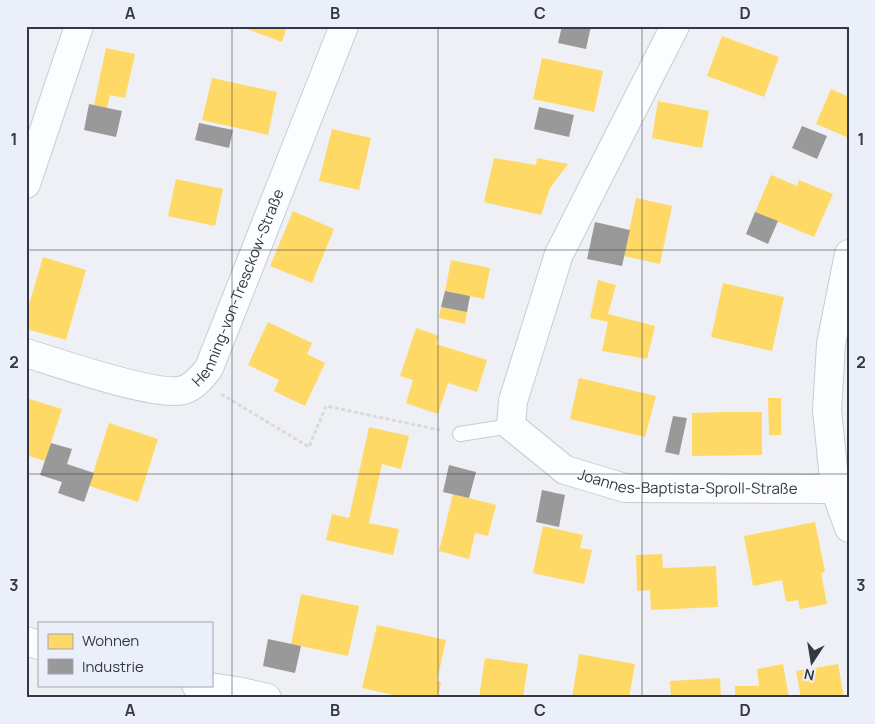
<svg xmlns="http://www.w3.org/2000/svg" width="875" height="724" font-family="Manrope,sans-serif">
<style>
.homes{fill:#ffd966}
.industry{fill:#999}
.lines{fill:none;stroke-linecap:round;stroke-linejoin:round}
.service-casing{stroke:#c8cbd3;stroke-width:16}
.minor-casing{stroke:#c8cbd3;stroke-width:30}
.path{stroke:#d9dadc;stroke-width:3;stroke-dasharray:4 2.5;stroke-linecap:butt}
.service{stroke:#fcfdfe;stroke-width:14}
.minor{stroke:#fcfdfe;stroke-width:28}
.grid{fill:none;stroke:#343842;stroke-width:1;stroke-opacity:0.55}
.labels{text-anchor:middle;stroke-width:5;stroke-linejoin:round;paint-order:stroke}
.street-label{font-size:15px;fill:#343842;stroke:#ebeffa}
.neatline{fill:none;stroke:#343842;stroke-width:2}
.grid-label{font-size:16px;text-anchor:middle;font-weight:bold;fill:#343842}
</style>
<rect width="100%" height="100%" fill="#eef0f6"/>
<path class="homes" d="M 239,26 L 287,26 L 282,42 Z
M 722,36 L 779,57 L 764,97 L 707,76 Z
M 106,48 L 135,54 L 125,98 L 110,95 L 107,108 L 94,105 Z
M 542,58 L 603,71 L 594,112 L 533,99 Z
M 212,78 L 277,92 L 268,135 L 202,120 Z
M 831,89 L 849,97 L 849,138 L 816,124 Z
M 658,101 L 709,111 L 702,148 L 652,138 Z
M 332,129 L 371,138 L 359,190 L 319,181 Z
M 494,158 L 536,165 L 537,158 L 568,164 L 550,188 L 541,215 L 484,202 Z
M 771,175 L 797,186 L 799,180 L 833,194 L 814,237 L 755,212 Z
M 176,179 L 223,189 L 215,226 L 168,216 Z
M 636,198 L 672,206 L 660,264 L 624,256 Z
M 293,211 L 334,229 L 312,283 L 270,266 Z
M 43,257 L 86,270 L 66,340 L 26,329 L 26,315 Z
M 451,260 L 490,268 L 484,299 L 445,291 Z
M 598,280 L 616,285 L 608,314 L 655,326 L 647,359 L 602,351 L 608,322 L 590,318 Z
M 723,283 L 784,297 L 772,351 L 711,337 Z
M 441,307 L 467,312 L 465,324 L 439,318 Z
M 268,322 L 312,343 L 307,354 L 325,363 L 305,406 L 274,391 L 279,380 L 248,365 Z
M 416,328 L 439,336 L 436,344 L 487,360 L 477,392 L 448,383 L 438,414 L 406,403 L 413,380 L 400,376 Z
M 579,378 L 656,396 L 645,437 L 570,419 Z
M 26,398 L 62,409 L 45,461 L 26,455 Z
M 768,398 L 781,398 L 781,435 L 769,435 Z
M 727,412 L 762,412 L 762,455 L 692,456 L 692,413 Z
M 109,423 L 158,439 L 138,502 L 89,486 Z
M 369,427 L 409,436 L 401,469 L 382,464 L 369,523 L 399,529 L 393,555 L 326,540 L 332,514 L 349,518 Z
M 453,494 L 496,505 L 488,536 L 475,533 L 469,559 L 439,551 Z
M 815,522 L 825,572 L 821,573 L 827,604 L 800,609 L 798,600 L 786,602 L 782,580 L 753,586 L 744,536 Z
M 543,526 L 583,535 L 580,548 L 592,550 L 584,584 L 533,573 Z
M 662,554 L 663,568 L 716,566 L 718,607 L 651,610 L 650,590 L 637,591 L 636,555 Z
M 301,594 L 359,606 L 348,656 L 291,644 Z
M 377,625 L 446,640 L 437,681 L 441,682 L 438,698 L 406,698 L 362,688 Z
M 579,654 L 635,664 L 629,698 L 572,698 Z
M 485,658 L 528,664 L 523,698 L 479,698 Z
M 783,664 L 789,698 L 735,698 L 735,686 L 759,686 L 757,669 Z
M 838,664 L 844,698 L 801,698 L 796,671 Z
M 720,678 L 721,698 L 671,698 L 670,681 Z"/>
<path class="industry" d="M 562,26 L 591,26 L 586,49 L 558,43 Z
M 89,104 L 122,111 L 116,137 L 84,130 Z
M 539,107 L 574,115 L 569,137 L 534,129 Z
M 199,123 L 233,130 L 229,148 L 195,140 Z
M 802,126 L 827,136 L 817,159 L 792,148 Z
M 755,212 L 778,221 L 768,244 L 746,234 Z
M 595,222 L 630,230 L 622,266 L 587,259 Z
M 445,291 L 470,296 L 467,312 L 441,307 Z
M 673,416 L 687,418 L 679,455 L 665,452 Z
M 51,443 L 72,449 L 67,464 L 94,473 L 84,502 L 58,493 L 62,482 L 40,475 Z
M 449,465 L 476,472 L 469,498 L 443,492 Z
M 542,490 L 565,495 L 559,527 L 536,522 Z
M 268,639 L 301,646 L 295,673 L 263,666 Z"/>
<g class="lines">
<defs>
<path id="service" d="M 460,434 L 511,426"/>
<g id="minor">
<path id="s1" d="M 675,26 L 559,254 L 513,401 L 511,426 L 565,470 L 625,488 L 835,489"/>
<path d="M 26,184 L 79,26"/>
<path d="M 849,254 L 831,344 L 827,410 L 835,489 L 849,528"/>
<path id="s2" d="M 26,353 C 56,362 158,398 183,390 C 194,387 202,377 209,368 L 344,26"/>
<path d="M 26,641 L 39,645"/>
<path d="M 196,685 L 237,691 L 267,698"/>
</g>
</defs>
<use href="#service" class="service-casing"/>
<use href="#minor" class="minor-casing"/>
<path class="path" d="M 221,394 L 309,447 L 326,406 L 440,430"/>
<use href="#service" class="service"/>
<use href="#minor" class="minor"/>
</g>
<path class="grid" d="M 232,26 L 232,698M 438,26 L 438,698M 642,26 L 642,698M 26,250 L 849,250M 26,474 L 849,474"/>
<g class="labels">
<g class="street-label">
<text dy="5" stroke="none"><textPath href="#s2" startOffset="282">Henning-von-Tresckow-Straße</textPath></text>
<text dy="5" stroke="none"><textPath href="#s1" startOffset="629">Joannes-Baptista-Sproll-Straße</textPath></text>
</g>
</g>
<rect width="875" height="724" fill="none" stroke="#ebeffa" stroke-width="55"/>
<rect x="38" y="622" width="175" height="65" fill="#ebeffa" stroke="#a2a6b0"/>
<rect x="48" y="634" width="25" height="15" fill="#ffd966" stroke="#a2a6b0"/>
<text x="82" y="646" font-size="15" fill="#343842">Wohnen</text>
<rect x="48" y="659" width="25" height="15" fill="#999999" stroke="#a2a6b0"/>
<text x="82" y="672" font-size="15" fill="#343842">Industrie</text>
<g transform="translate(812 662) rotate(192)" stroke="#ebeffa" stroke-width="4" paint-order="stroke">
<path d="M0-4L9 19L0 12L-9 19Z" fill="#343842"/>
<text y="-8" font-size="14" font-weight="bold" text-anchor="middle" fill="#343842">N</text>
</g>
<rect x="28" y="28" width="820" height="668" class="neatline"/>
<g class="grid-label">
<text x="130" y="19">A</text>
<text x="335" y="19">B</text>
<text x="540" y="19">C</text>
<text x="745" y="19">D</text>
<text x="14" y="145">1</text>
<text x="861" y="145">1</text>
<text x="14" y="368">2</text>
<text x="861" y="368">2</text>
<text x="14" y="591">3</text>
<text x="861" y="591">3</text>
<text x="130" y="716">A</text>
<text x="335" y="716">B</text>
<text x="540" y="716">C</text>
<text x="745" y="716">D</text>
</g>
</svg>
